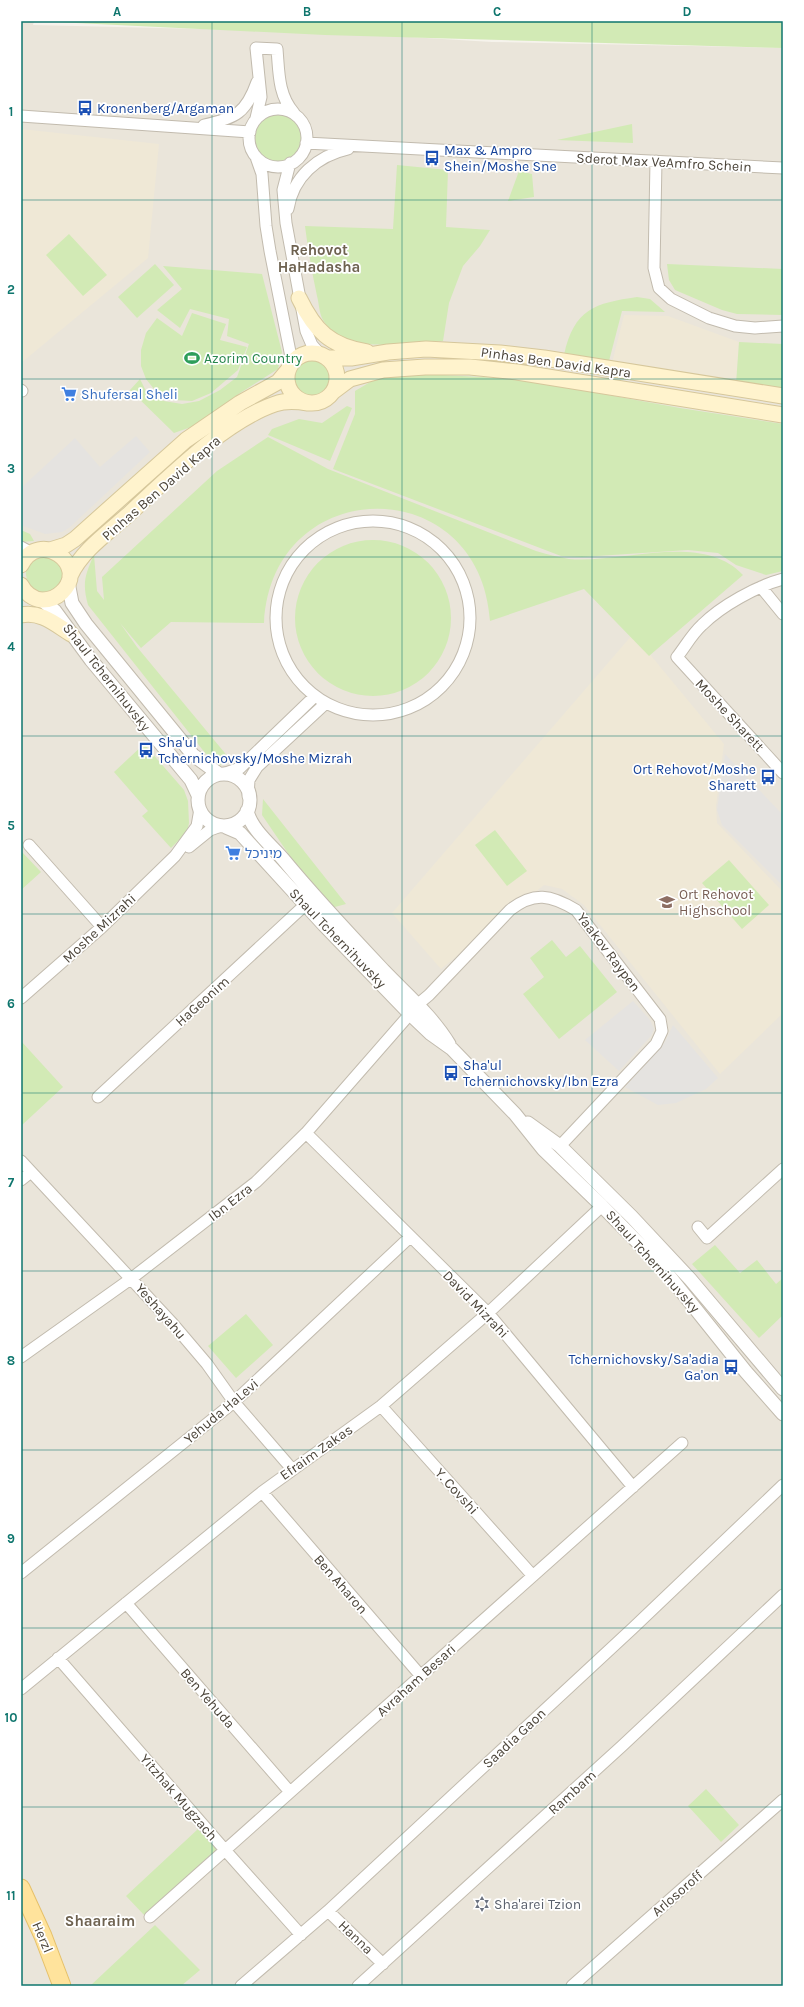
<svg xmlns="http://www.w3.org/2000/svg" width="804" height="2007" font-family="Karla,'Noto Sans Hebrew',sans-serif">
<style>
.residential{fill:#eae5da}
.education{fill:#efe8d6}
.green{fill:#d2eab5}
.parking{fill:#e5e3e0}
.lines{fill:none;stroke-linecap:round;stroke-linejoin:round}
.minor-casing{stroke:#c2bbae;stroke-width:13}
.tertiary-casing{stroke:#c2bbae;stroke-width:15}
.secondary-casing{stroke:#d6c79b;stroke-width:17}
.primary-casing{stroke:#e6c16a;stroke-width:19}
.minor{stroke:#fff;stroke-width:11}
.tertiary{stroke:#fff;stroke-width:13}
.secondary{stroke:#fff3cd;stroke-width:15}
.primary{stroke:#ffe39c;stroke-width:17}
.grid{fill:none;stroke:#0f766e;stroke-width:1;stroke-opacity:0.55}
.labels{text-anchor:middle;stroke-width:3.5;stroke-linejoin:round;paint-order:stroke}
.transit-label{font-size:14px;fill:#164399;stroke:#fff;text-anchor:start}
.street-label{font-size:14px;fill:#4b4439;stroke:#fff}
.leisure-label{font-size:14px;fill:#27864d;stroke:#fff;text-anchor:start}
.shop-label{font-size:14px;fill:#366cbe;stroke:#fff;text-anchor:start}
.education-label{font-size:14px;fill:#785e54;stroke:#fff;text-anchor:start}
.worship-label{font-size:14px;fill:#5b616d;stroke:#fff;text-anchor:start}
.neighbourhood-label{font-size:15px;font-weight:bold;fill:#6e6250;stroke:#fff}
.neatline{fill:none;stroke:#0f766e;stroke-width:1.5}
.grid-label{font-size:13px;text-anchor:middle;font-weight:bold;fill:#0f766e}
</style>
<rect width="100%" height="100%" fill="#f6f3ec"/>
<path class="residential" d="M 21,21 L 34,21 L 33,25 L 327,32 L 492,42 L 783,48 L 783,1986 L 21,1986 Z"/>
<path class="education" d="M 21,129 L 159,144 L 148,258 L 21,363 Z
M 624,315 L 668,316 L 739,342 L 736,384 L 612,363 Z
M 633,634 L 724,744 L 716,806 L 717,823 L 783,892 L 783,1013 L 720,1074 L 584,905 L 562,889 L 544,885 L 441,969 L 392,913 Z"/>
<path class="green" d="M 35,21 L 783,21 L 783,48 L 325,35 Z
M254 138a24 24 0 1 1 48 0a24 24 0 1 1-48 0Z
M 632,124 L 633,143 L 557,140 Z
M 397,165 L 448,170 L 446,227 L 490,230 L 480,246 L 463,266 L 449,303 L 443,341 C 410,343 342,356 323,320 C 319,313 319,303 317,296 C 312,273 308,250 305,226 L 393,229 Z
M 519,171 L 532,174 L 534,197 L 508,201 Z
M 69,234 L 107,275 L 83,296 L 46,255 Z
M 155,264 L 174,285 L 137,318 L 118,297 Z
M 667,264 L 783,269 L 783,315 L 737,314 L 722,310 L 675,290 L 669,280 Z
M 163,266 L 262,274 L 282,352 L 278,369 L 240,393 L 194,426 L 174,433 L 130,390 L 140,379 L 147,393 L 164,401 L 182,404 L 199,401 L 220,390 L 237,377 L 249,344 L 227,336 L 229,319 L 190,309 L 180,328 L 157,310 L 182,289 Z
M 637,297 L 650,299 L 665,312 L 622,311 L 609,361 L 564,355 C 574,309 595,303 637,297 Z
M 192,313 L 226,324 L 220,340 L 247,347 L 238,370 L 211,393 L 192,401 L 174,400 L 158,394 L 146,379 L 141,366 L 141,350 L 146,333 L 157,318 L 182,336 Z
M 739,342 L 783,344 L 783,392 L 736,384 Z
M294 378a18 18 0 1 1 36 0a18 18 0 1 1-36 0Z
M 423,374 L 520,379 L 680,408 L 783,424 L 783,571 L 766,575 L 736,565 L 718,553 L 688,550 L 582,557 L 561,556 L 333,469 L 355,414 L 355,391 L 382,375 Z
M 347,406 L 352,408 L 330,461 L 268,435 L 272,429 L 299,419 L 322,423 Z
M 268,437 L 328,469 L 536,551 C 546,554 558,557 569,559 C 621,564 702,531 743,575 L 649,656 L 584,589 L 490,621 C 480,470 272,472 264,623 L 171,622 L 141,648 L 120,623 L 137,647 L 229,758 L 217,768 L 88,605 C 82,583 85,575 94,555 L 97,591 L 104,600 L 102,577 L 217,471 Z
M 21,530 L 30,534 L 34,541 L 21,542 Z
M295 618a78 78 0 1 1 156 0a78 78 0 1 1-156 0Z
M 49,556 L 61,562 L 66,580 L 53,594 L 35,592 C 19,572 24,560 49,556 Z
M 144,744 L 184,790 L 188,801 L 189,823 L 187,832 L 171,848 L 142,816 L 148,811 L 114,772 Z
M 263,799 L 346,904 L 331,908 L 313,890 L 262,815 Z
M 495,830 L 527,871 L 507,886 L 475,845 Z
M 21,851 L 41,872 L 21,890 Z
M 729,860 L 769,905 L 742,929 L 702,883 Z
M 552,940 L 566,957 L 580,946 L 617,992 L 559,1039 L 523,994 L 544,977 L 530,958 Z
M 21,1041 L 63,1087 L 21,1126 Z
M 715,1245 L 740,1273 L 757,1260 L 776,1284 L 783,1278 L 783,1315 L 759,1338 L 692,1264 Z
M 246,1314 L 273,1345 L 236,1378 L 208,1346 Z
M 706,1789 L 739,1825 L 721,1842 L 688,1806 Z
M 198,1829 L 217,1849 L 145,1916 L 126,1896 Z
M 155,1925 L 200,1970 L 181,1986 L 90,1986 Z"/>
<path class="parking" d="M 136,436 L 150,452 L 69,528 L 62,532 L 45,534 L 21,525 L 21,488 L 75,438 L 100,467 Z
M 725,754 L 783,815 L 783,886 L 722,825 L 717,810 Z
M 633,1001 L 650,1020 L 654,1029 L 651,1036 L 619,1071 L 585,1040 Z
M 673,1025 L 718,1078 L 706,1089 L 676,1103 L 658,1105 L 625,1087 L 665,1042 Z"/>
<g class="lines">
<defs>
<path id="minor" d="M249 138a29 29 0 1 1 58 0a29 29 0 1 1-58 0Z
M 21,116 L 250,132
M 256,118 L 261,97 L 256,48 L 277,49 C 279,72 278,95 294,113
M 204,125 C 236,118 246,113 257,82
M 306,143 L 783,168
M 256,157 L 262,174 L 266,226 L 270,251 L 292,362
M 656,161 L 654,268 L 659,288 L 671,299 L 709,318 L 735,326 L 755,328 L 783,326
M 290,163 L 283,190 L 286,223 L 306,331 L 312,345 L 320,354
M 288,209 C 293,177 317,156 348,149
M 21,390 L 22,391
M276 618a97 97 0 1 1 194 0a97 97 0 1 1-194 0Z
M 21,547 L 32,553
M 783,579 C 757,586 721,606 702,625 C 692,634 685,647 677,657 L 783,773
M 761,587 L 783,614
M 223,774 L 240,768 L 315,696
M 248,796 L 249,780 L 257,767 L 326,703
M 29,845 L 102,927
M 189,847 L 210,830 L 221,826
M 21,998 L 102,927 L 175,856 L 197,826 L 200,809
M 409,1005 L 417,1005 L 429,995 L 510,910 C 534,891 551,895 576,910 L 660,1019 L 662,1031 L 656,1044 L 560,1146
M 98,1097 L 305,905
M 306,1133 L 488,1313 L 633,1487
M 21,1161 L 173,1324 L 207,1364 L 234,1402 L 292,1469
M 21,1180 L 31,1172
M 698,1227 L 707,1238 L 783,1169
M 21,1357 L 132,1278 L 256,1182 L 306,1133 L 410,1014
M 381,1406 L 533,1576
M 262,1492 L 421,1676
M 21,1573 L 234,1402 L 410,1237
M 126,1603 L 290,1792
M 58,1658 L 225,1850 L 301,1935
M 21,1689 L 262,1492 L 381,1406 L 488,1313 L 602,1206
M 328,1911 L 383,1964
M 150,1917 L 682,1443
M 241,1986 L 328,1911 L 633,1628 L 783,1485
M 358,1986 L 622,1746 L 783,1595
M 572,1986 L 783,1800"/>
<path id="tertiary" d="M 68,582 L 72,603 L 86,624 L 193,755 L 219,774
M 42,600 L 55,611 L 91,660 L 191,780 L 198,795
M198 800a26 26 0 1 1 52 0a26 26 0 1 1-52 0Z
M 247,811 C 251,829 271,845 283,859 C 315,898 350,935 384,971 C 407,995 432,1016 449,1044
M 226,827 L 240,833 L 324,925 L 410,1014 L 431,1034 L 452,1049 L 515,1114 L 543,1149 L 602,1206 L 662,1267 L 746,1372 L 783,1414
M 528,1123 L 560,1146 L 632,1217 L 690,1279 L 783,1389"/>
<path id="secondary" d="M 299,298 C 315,331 330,346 367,352
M287 378a25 25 0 1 1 50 0a25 25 0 1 1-50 0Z
M 328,358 L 351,358 L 388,352 L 426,349 L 500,353 L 544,358 L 783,396
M 334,391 L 350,379 L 383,370 L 425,367 L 470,367 L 517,372 L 783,415
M 50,550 L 66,545 L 75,539 L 186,440 L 240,403 L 278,382 L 288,370
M 21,565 C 39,528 90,565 62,592 C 57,597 50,600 42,600 C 33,599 25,593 21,585
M 70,576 C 82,550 109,532 130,513 C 169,477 225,421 275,404 C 286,400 296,401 308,403
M 21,615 C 41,611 55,624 71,634"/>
<path id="primary" d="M 21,1888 L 43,1936 L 62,1986"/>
</defs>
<use href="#minor" class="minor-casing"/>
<use href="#tertiary" class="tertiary-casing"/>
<use href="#secondary" class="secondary-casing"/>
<use href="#primary" class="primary-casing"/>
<use href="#minor" class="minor"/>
<use href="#tertiary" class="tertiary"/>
<use href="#secondary" class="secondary"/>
<use href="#primary" class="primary"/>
</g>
<path class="grid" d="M 212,21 L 212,1986M 402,21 L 402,1986M 592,21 L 592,1986M 21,200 L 783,200M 21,379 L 783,379M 21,557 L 783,557M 21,736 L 783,736M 21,914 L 783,914M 21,1093 L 783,1093M 21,1271 L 783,1271M 21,1450 L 783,1450M 21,1628 L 783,1628M 21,1807 L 783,1807"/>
<defs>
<symbol id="bus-bare" viewBox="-9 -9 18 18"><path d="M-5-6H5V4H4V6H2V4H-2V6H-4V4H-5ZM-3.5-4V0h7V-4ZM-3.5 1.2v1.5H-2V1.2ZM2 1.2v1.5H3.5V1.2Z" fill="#1a4fb4" stroke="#fff" stroke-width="2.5" paint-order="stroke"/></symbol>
<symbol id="stadium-bare" viewBox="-9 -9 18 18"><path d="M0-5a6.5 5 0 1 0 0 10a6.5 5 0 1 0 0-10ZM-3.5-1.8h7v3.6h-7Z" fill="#2e9e5b" stroke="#fff" stroke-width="2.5" paint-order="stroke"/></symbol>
<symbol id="supermarket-bare" viewBox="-9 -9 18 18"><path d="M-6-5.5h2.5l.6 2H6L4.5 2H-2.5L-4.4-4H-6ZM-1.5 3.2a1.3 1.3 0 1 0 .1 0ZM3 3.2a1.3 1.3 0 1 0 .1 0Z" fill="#3f7fe0" stroke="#fff" stroke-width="2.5" paint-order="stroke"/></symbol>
<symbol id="school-bare" viewBox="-9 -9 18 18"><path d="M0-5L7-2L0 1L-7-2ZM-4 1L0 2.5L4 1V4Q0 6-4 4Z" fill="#8d6e63" stroke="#fff" stroke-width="2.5" paint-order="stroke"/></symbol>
<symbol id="synagogue-bare" viewBox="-9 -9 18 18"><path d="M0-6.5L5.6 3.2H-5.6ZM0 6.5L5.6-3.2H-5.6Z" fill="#6b7280" stroke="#fff" stroke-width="2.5" paint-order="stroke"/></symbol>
</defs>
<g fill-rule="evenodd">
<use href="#bus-bare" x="74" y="97" width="22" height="22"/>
<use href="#bus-bare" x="421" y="147" width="22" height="22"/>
<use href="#stadium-bare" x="181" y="347" width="22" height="22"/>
<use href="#supermarket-bare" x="58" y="383" width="22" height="22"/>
<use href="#bus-bare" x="135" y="739" width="22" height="22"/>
<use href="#bus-bare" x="757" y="766" width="22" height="22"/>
<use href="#supermarket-bare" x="222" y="842" width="22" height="22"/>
<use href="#school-bare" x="656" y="891" width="22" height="22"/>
<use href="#bus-bare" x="440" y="1062" width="22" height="22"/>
<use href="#bus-bare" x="720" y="1356" width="22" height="22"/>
<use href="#synagogue-bare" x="471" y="1893" width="22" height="22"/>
</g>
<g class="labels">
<g class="transit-label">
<text x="97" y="113">Kronenberg/Argaman</text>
<text x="444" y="155">Max &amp; Ampro<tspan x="444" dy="16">Shein/Moshe Sne</tspan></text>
<text x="158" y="747">Sha'ul<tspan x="158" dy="16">Tchernichovsky/Moshe Mizrah</tspan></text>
<text x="756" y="774" text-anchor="end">Ort Rehovot/Moshe<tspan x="756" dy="16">Sharett</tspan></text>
<text x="463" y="1070">Sha'ul<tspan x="463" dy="16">Tchernichovsky/Ibn Ezra</tspan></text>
<text x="719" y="1364" text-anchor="end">Tchernichovsky/Sa'adia<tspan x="719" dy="16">Ga'on</tspan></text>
</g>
<g class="street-label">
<text transform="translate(664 162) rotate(3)" y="5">Sderot Max VeAmfro Schein</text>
<text transform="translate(556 362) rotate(8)" y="5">Pinhas Ben David Kapra</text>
<text transform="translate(161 488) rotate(-41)" y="5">Pinhas Ben David Kapra</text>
<text transform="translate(107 677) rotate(52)" y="5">Shaul Tchernihuvsky</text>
<text transform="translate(730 715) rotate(47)" y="5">Moshe Sharett</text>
<text transform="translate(99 928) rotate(-43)" y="5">Moshe Mizrahi</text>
<text transform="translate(338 938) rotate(46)" y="5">Shaul Tchernihuvsky</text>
<text transform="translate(609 952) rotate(53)" y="5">Yaakov Raypen</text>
<text transform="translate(202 1001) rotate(-42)" y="5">HaGeonim</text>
<text transform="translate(230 1202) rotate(-38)" y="5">Ibn Ezra</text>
<text transform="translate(653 1261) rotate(48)" y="5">Shaul Tchernihuvsky</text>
<text transform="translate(476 1304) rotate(46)" y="5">David Mizrahi</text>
<text transform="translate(161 1311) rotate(49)" y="5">Yeshayahu</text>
<text transform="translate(221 1411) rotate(-40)" y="5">Yehuda HaLevi</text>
<text transform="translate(316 1452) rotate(-35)" y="5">Efraim Zakas</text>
<text transform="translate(457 1491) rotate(48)" y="5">Y. Covshi</text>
<text transform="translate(341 1584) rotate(49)" y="5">Ben Aharon</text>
<text transform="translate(416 1680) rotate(-42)" y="5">Avraham Besari</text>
<text transform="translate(208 1698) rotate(49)" y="5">Ben Yehuda</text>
<text transform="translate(514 1738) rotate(-43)" y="5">Saadia Gaon</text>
<text transform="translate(572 1792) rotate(-42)" y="5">Rambam</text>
<text transform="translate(179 1797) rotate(49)" y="5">Yitzhak Mugzach</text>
<text transform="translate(677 1893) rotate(-41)" y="5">Arlosoroff</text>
<text transform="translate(43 1937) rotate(67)" y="5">Herzl</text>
<text transform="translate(356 1937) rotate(44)" y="5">Hanna</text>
</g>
<g class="leisure-label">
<text x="204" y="363">Azorim Country</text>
</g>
<g class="shop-label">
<text x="81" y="399">Shufersal Sheli</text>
<text x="245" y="858">מיניכל</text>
</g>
<g class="education-label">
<text x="679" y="899">Ort Rehovot<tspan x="679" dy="16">Highschool</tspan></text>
</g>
<g class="worship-label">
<text x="494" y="1909">Sha'arei Tzion</text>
</g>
<g class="neighbourhood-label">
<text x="319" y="255">Rehovot<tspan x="319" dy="17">HaHadasha</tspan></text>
<text x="100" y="1926">Shaaraim</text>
</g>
</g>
<rect width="804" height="2007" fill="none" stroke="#ffffff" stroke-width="44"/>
<rect x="22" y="22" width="760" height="1963" class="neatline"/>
<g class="grid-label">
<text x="117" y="16">A</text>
<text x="307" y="16">B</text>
<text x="497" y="16">C</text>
<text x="687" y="16">D</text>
<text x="11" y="116">1</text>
<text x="11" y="294">2</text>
<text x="11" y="473">3</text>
<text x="11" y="651">4</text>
<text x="11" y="830">5</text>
<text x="11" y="1008">6</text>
<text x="11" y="1187">7</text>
<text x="11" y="1365">8</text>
<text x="11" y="1543">9</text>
<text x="11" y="1722">10</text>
<text x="11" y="1900">11</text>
</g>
</svg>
